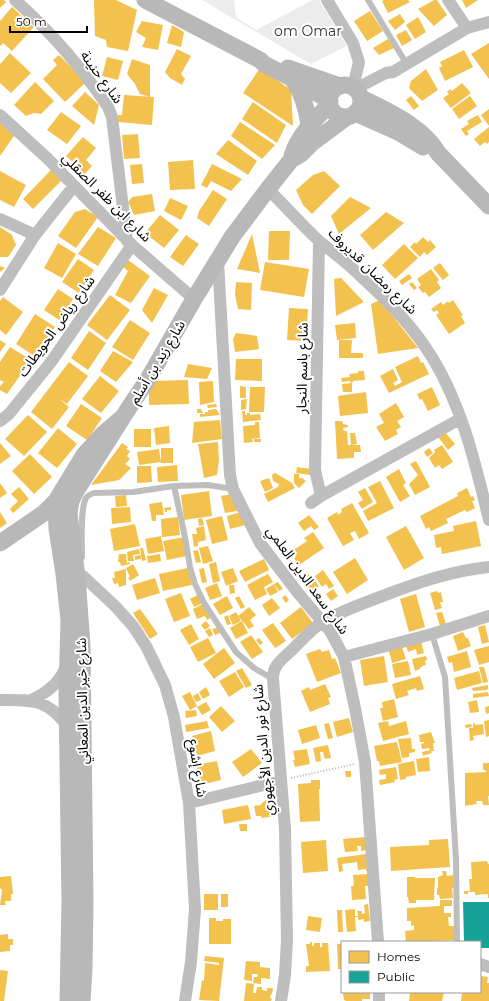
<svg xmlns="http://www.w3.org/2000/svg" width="489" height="1001" font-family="Montserrat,'Noto Sans Arabic',sans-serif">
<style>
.green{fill:#ececec}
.homes{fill:#f2c14e}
.public{fill:#17a398}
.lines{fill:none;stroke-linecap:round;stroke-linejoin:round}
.path{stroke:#b9b9b9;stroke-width:2;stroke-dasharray:1 2;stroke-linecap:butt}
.lane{stroke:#bebebe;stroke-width:6}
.street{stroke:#bebebe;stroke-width:12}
.secondary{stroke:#b8b8b8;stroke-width:17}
.labels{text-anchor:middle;stroke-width:4;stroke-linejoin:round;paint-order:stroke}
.park-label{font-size:14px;fill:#333;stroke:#fff}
.street-label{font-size:14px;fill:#000;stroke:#fff}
</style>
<rect width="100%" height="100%" fill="#fff"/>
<path class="green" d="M 202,0 L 234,0 L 236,17 L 256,30 L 313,0 L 319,0 L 347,46 L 311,64 Z"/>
<path class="homes" d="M 0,0 L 4,0 L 6,2 L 0,8 Z
M 94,0 L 116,0 L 137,10 L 128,51 L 107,47 L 106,40 L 95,36 Z
M 384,0 L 408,0 L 410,2 L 388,13 L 382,1 Z
M 434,0 L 437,0 L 447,15 L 434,26 L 418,9 Z
M 462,0 L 478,0 L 466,8 Z
M 12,7 L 34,27 L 12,51 L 3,43 L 1,46 L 0,45 L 0,21 Z
M 370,11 L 383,31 L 367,41 L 354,21 Z
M 400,14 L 405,22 L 395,30 L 388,21 Z
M 418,17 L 426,32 L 415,39 L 406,25 Z
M 142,21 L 163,25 L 158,50 L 142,47 L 146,38 L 136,32 Z
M 172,25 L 184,32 L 181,47 L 167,43 Z
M 406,30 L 412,40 L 402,46 L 396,35 Z
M 388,39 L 394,48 L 379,55 L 373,48 Z
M 489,43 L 489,79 L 471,54 Z
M 177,49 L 191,56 L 181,74 L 185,79 L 182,85 L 170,78 L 165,72 Z
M 464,50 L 473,67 L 445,81 L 439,68 L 442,66 L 440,62 Z
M 10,53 L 31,73 L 11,93 L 0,83 L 0,64 Z
M 59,55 L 86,82 L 65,102 L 43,79 L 57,65 L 53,60 Z
M 107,57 L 123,61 L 118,80 L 102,76 Z
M 132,59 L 150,65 L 150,97 L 140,94 L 135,84 L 127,74 Z
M 260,68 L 291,90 L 293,126 L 243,93 Z
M 426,69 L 438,90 L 422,101 L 409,88 L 411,81 Z
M 35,82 L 54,101 L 41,114 L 34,113 L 26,116 L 14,105 Z
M 462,83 L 471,93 L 451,108 L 443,98 L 449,94 L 447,92 L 450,89 L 452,91 Z
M 85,92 L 99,105 L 94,125 L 72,106 Z
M 124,95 L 154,97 L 152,125 L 118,122 L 118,115 L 122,115 Z
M 411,96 L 419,106 L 414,110 L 406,100 Z
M 470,96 L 477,106 L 459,119 L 452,109 Z
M 253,102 L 286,125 L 277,143 L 242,119 Z
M 489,109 L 489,126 L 481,115 Z
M 61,112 L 81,126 L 67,144 L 47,130 Z
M 478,115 L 482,122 L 467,131 L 469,134 L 466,136 L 461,129 L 469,124 L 467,121 Z
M 0,121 L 16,133 L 0,156 Z
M 240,122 L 275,145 L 262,159 L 231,136 Z
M 489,127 L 489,142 L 487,144 L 485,142 L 480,146 L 474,139 Z
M 138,134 L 140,158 L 124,159 L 122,135 Z
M 83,137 L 96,148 L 86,160 L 92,166 L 82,177 L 71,166 L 74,163 L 66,156 Z
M 228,140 L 257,161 L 248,175 L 216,154 Z
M 193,160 L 195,189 L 170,190 L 168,162 Z
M 142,164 L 144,183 L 132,184 L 130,165 Z
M 212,164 L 242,179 L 231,191 L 211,181 L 207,188 L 201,185 Z
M 51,170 L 62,180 L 33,209 L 23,199 Z
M 0,171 L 26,185 L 14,207 L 0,200 Z
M 324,171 L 340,186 L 312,214 L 303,205 L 296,190 L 313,175 Z
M 213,190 L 227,199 L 209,226 L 197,218 L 199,211 Z
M 152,194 L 155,211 L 134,215 L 128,202 L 132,197 Z
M 350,197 L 371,208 L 339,234 L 331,216 Z
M 170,198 L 188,206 L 181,220 L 164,211 Z
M 85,209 L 98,217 L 76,248 L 58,236 L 75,212 Z
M 386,212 L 404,223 L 373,250 L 360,235 Z
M 160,215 L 179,230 L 164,248 L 145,233 Z
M 0,227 L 12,235 L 16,245 L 8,257 L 0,257 Z
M 98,227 L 116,238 L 98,266 L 78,254 Z
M 269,231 L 290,231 L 289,260 L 268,260 Z
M 252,234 L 260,273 L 237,269 Z
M 186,235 L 199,244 L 183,266 L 170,257 Z
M 423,237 L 428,242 L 430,240 L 436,247 L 427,255 L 424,252 L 420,257 L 410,247 L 415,242 L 416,244 Z
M 58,243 L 76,254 L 62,278 L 44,268 Z
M 404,244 L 418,258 L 395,279 L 382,265 Z
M 78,259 L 94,270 L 79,293 L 62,282 Z
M 128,260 L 150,276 L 131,303 L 115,295 L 128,271 L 123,267 Z
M 265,262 L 309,269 L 304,297 L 260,290 Z
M 440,263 L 449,275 L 443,280 L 433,268 Z
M 0,266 L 5,268 L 0,272 Z
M 431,269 L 439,280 L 437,282 L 441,288 L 429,297 L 425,292 L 423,293 L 418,287 L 421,285 L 417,279 Z
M 409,274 L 412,278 L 402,285 L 399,281 Z
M 341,278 L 364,302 L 336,316 L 334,279 Z
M 236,282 L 252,283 L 251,310 L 238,309 L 235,295 Z
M 412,282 L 417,288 L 414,290 L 409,284 Z
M 154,288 L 168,295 L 152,323 L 142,310 Z
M 58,289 L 73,299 L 59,320 L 44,310 Z
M 110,295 L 130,310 L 107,340 L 87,325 Z
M 3,297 L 23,312 L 6,335 L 0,330 L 0,301 Z
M 380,300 L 418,348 L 378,354 L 371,304 Z
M 453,300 L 463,315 L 461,316 L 465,323 L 449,334 L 436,315 L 439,313 L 437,310 L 434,312 L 431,309 L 441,302 L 443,305 L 448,301 L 449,303 Z
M 289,308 L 308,309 L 306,341 L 287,340 Z
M 35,314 L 55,327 L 36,357 L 16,344 Z
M 130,320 L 150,333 L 133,360 L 112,347 Z
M 355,323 L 356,338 L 337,340 L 335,325 Z
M 89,331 L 106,343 L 88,370 L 71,358 Z
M 236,333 L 257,336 L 259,349 L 235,352 L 233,339 Z
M 0,340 L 6,344 L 0,352 Z
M 339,340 L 352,340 L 351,353 L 363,353 L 363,358 L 339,358 Z
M 10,347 L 31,360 L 7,394 L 0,390 L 0,386 L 4,382 L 0,380 L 0,362 Z
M 113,351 L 133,362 L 116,382 L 100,371 Z
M 418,356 L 421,363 L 423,362 L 429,374 L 389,393 L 380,376 L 393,369 L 398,380 L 393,383 L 395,386 L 402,382 L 395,367 Z
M 236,359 L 262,359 L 262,381 L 235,380 Z
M 69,362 L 88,376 L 67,404 L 58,398 L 69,407 L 52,429 L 31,412 Z
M 188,364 L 212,368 L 207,379 L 184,377 Z
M 358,371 L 364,371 L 365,380 L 353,381 L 353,382 L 351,383 L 350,381 L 342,382 L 341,378 L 350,377 L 349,374 L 358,373 Z
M 100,376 L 119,391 L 101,413 L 82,399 Z
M 188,380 L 189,404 L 149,405 L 149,381 Z
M 213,381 L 214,402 L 200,405 L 199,382 Z
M 352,383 L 352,392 L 343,392 L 342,384 Z
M 240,386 L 246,387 L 246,398 L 240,398 Z
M 250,387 L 265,387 L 264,412 L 249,412 Z
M 432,387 L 440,405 L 428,411 L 422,399 L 420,400 L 417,394 Z
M 366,392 L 368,413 L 340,416 L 338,396 Z
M 247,399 L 246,409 L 241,410 L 241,400 Z
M 396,403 L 404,417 L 397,421 L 401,427 L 396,430 L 398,434 L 385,441 L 376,427 L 384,423 L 379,414 Z
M 81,404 L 102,418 L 87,440 L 66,426 Z
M 216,404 L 217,407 L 208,408 L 207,405 Z
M 197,409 L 201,409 L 203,413 L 197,413 Z
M 216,409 L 220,415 L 200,417 L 200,414 L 205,414 L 205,412 L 208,412 L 208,410 Z
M 242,411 L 245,411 L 245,415 L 247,415 L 247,413 L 250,413 L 250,415 L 260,414 L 261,420 L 243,422 Z
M 28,415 L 47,432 L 24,456 L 5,439 Z
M 220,420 L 222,439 L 192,443 L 194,422 Z
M 335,421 L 342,421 L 343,424 L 348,425 L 348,427 L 343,428 L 344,431 L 347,431 L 348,445 L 360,445 L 361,452 L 354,452 L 354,458 L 337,459 Z
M 255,422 L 259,422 L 260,438 L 250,439 L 252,439 L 253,442 L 244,443 L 243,426 L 255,425 Z
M 169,426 L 170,443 L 156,445 L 154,428 Z
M 58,428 L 77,444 L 57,468 L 38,453 Z
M 134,429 L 151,429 L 151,447 L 134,447 Z
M 445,432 L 455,444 L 448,450 L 438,437 Z
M 350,433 L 355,433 L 357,444 L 351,445 Z
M 254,439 L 261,439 L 261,442 L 254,442 Z
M 218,442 L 219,460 L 217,475 L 204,478 L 198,444 Z
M 0,443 L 11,456 L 0,464 Z
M 122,443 L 128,447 L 126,449 L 130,451 L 127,456 L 130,459 L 125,464 L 131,468 L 119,480 L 91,485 Z
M 442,445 L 453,462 L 442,469 L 439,465 L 435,468 L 429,458 L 435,452 L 434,450 Z
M 161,448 L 173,448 L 173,463 L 161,463 Z
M 429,448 L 433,453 L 427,457 L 424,452 Z
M 159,449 L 161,462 L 139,465 L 137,452 Z
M 30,454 L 52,477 L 34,494 L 12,471 Z
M 416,461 L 430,487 L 415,495 L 409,484 L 418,475 L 410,464 Z
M 177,465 L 178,481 L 158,482 L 157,467 Z
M 137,466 L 151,466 L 152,482 L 137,483 Z
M 297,467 L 311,469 L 310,475 L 296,473 Z
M 399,469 L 406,483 L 403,485 L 410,496 L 400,502 L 386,477 Z
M 275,473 L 292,483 L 295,488 L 268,502 L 264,494 L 278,487 L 279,484 L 273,481 L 272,475 Z
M 294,474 L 299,474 L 299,478 L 302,478 L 306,481 L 299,488 L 294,483 Z
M 269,478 L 273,488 L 265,492 L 260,481 Z
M 380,481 L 394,508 L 368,521 L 363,511 L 377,503 L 368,487 Z
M 0,483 L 7,493 L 0,498 Z
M 19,487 L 29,499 L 13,513 L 10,509 L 18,501 L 11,494 Z
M 365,488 L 373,502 L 362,509 L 358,503 L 363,500 L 358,492 Z
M 467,488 L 471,497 L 473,496 L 475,500 L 472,501 L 475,508 L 467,512 L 465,510 L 446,519 L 448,523 L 431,531 L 429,527 L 426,529 L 420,516 L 458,496 L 457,493 Z
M 209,491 L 212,516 L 184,520 L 181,495 Z
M 233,494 L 237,511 L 225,513 L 221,496 Z
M 126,495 L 127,506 L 116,507 L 115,496 Z
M 162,502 L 164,515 L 156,515 L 156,521 L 152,521 L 149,504 Z
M 352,503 L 369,533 L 359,539 L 355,531 L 350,533 L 354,540 L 343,546 L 327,518 L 337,512 L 338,515 L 342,512 L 341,509 Z
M 130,507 L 131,522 L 112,524 L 111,508 Z
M 171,507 L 171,510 L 167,510 L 167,512 L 165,512 L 164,508 Z
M 0,512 L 7,523 L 0,528 Z
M 241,512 L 245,525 L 230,529 L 227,516 Z
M 309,515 L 319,527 L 314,530 L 311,526 L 304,531 L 298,523 Z
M 222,516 L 228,540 L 212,544 L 206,520 Z
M 178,517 L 180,535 L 162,537 L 161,519 Z
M 202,518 L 204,525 L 199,526 L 198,519 Z
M 476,521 L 481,546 L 442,554 L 441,547 L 436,548 L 434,535 L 454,531 L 453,526 Z
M 135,524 L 140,546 L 114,551 L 110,529 Z
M 204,526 L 206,540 L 198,542 L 198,546 L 194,547 L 192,534 L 197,534 L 196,528 Z
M 406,526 L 424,558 L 404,570 L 386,537 Z
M 313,532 L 324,548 L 299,565 L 294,558 L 296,557 L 292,551 L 307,541 L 304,538 Z
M 161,536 L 164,551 L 148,554 L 145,539 Z
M 184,537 L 187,556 L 167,560 L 163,541 Z
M 208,546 L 213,561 L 203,564 L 199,548 Z
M 140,548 L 143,548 L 146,560 L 142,561 Z
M 139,549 L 140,554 L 133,555 L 134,561 L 128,561 L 127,552 Z
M 198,550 L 201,562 L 196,563 L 193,551 Z
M 119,554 L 126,554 L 127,563 L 130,562 L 130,564 L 121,566 L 120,562 L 118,562 Z
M 160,554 L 161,561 L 148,563 L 147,556 Z
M 141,555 L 141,559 L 135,560 L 135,556 Z
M 355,558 L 368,580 L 347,594 L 333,572 Z
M 264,559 L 269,570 L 245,582 L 239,571 Z
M 216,562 L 220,581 L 213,583 L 209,564 Z
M 133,564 L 139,575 L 130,581 L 128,578 L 130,577 L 126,568 Z
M 188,568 L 192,585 L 163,591 L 159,574 Z
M 204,568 L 207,582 L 202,583 L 199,569 Z
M 233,568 L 238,581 L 226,586 L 221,572 Z
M 126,569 L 126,585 L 119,587 L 118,583 L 114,584 L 112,578 L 115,578 L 114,572 Z
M 323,570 L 334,586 L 329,589 L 326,584 L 322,587 L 315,576 Z
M 307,572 L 310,577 L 304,581 L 300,576 Z
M 268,574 L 273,582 L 264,587 L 267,594 L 255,600 L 247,585 Z
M 155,578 L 160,593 L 137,600 L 132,585 Z
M 315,580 L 319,587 L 311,592 L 306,585 Z
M 278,582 L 283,589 L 279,591 L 274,584 Z
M 217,583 L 222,596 L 210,600 L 205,588 Z
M 274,584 L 278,592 L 270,596 L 266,589 Z
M 229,585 L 234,585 L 235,593 L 230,594 Z
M 333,589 L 338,596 L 331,601 L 326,594 Z
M 437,591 L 438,593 L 441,592 L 443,602 L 440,602 L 442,608 L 435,610 L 430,593 Z
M 181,593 L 190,616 L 174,622 L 165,599 Z
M 199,594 L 203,603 L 194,607 L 190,599 Z
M 416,594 L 425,627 L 409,632 L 400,599 Z
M 285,595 L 289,600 L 286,603 L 282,598 Z
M 227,596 L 233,608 L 220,615 L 213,604 Z
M 239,596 L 245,607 L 241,609 L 235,598 Z
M 272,598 L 280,608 L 269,616 L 262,605 Z
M 203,604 L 208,615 L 210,614 L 212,617 L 207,620 L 205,616 L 197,619 L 193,609 Z
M 249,607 L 256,615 L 250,620 L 254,626 L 249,629 L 238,616 Z
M 301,607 L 313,623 L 292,639 L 280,623 Z
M 140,609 L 158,634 L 150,639 L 133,613 Z
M 236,612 L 241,621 L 233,625 L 229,616 Z
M 442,612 L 446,624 L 440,626 L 436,613 Z
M 228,615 L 231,624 L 227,625 L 224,617 Z
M 206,621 L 210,626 L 205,630 L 201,625 Z
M 242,621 L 248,633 L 236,639 L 230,628 Z
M 273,623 L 286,641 L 275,648 L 262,630 Z
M 191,624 L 199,639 L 189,645 L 180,630 Z
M 485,625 L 489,642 L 482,644 L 478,627 Z
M 220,627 L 222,632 L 215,635 L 212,629 Z
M 210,628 L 213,635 L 209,637 L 205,631 Z
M 463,632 L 466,638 L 468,638 L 471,646 L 458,651 L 453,636 Z
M 251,635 L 263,652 L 252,659 L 240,642 Z
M 208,638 L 216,653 L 198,662 L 190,647 Z
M 259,638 L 263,643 L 260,645 L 256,640 Z
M 421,641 L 424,653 L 417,655 L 416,649 L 408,652 L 406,646 Z
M 489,646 L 489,662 L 479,665 L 474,650 Z
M 402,647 L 406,659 L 392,663 L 389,651 Z
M 224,648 L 235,663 L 214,679 L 203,664 Z
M 320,649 L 322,652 L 329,650 L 332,659 L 335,658 L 341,673 L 317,682 L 306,654 Z
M 467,651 L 471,667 L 454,672 L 452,662 L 449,663 L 447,657 Z
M 384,656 L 388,682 L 364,686 L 360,660 Z
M 426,656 L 427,660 L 425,661 L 426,665 L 422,666 L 422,667 L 420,668 L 420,669 L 415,671 L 412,659 Z
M 408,661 L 411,675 L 395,678 L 392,664 Z
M 479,667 L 484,667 L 488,682 L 483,683 Z
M 242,668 L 252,685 L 246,688 L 236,671 Z
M 479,671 L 482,683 L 457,690 L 454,678 Z
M 235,672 L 244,687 L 229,697 L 219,681 Z
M 420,676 L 424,689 L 417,691 L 416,688 L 407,691 L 409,695 L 396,699 L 392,684 Z
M 325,684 L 331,697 L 328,698 L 330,704 L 310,712 L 301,691 L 309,687 L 310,690 Z
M 488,685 L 488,689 L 487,689 L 487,690 L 473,691 L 472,688 Z
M 206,687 L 210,695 L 203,699 L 199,692 Z
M 190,692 L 197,706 L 190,710 L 182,696 Z
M 488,692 L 489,696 L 473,698 L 473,694 Z
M 198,693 L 201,700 L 196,702 L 193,696 Z
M 394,699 L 398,717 L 383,721 L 380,708 L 383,708 L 382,702 Z
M 477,700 L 479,712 L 470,713 L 468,702 Z
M 206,702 L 211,710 L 202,715 L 197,707 Z
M 221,706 L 235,721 L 222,732 L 209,717 Z
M 489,706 L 489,713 L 486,714 L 485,707 Z
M 196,710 L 197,716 L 186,718 L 185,711 Z
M 349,718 L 353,732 L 337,737 L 333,722 Z
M 489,720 L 489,736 L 486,737 L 484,721 Z
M 207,721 L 209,728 L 186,732 L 185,725 Z
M 388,721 L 389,726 L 406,721 L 409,734 L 383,741 L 378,723 Z
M 329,723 L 333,738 L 328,739 L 324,724 Z
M 475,723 L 475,725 L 483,724 L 484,734 L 473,736 L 474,740 L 470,741 L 469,728 L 473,728 L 473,724 Z
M 471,724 L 472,727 L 466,728 L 465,725 Z
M 316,725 L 320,738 L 302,744 L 298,730 Z
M 211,731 L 215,751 L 197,756 L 192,736 Z
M 431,732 L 435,743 L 433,743 L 434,751 L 431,751 L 432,753 L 423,756 L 422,752 L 430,750 L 429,748 L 422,749 L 421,744 L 424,743 L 424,742 L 420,742 L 419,735 Z
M 411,738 L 412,749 L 415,749 L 415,752 L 409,753 L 409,757 L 402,758 L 398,739 Z
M 397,742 L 402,762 L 380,766 L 379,761 L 377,761 L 374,746 Z
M 328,745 L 331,758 L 325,759 L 323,752 L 320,752 L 321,761 L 316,762 L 313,748 Z
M 251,749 L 262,763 L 243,777 L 232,762 Z
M 307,749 L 310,764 L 295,767 L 293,760 L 295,760 L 293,751 Z
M 429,757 L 430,771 L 418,772 L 416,759 Z
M 217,761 L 221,780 L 200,785 L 196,765 Z
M 414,761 L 416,775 L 406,777 L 406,779 L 400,780 L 398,764 Z
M 483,763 L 489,763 L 489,796 L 488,796 L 489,805 L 483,805 L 482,801 L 476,801 L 477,804 L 465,806 L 465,773 L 487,772 L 483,769 Z
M 396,767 L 398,779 L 394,780 L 395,782 L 380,785 L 379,780 L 386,779 L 386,774 L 380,775 L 379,770 Z
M 345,771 L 351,771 L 351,777 L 346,777 Z
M 311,780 L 320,780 L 320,789 L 319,789 L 320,821 L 300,822 L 298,784 L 311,783 Z
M 266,800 L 272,800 L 274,816 L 262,818 L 261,816 L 256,816 L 254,806 L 260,805 Z
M 248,805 L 251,819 L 224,824 L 222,810 Z
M 239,824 L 247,824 L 247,831 L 240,831 Z
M 365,837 L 367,850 L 361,851 L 361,846 L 357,846 L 358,851 L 345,852 L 343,839 Z
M 448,839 L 450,867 L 391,871 L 390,847 L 429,845 L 429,840 Z
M 326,840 L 328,871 L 303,873 L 301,842 Z
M 366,854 L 370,870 L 366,871 L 366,869 L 358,870 L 357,862 L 342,864 L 343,871 L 339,872 L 337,858 Z
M 487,861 L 488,864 L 489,864 L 489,898 L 488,898 L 488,894 L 475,895 L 475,892 L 468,892 L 468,894 L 464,894 L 464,891 L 470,891 L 469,879 L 472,879 L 471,862 Z
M 442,871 L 446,871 L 447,876 L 453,875 L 454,888 L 452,888 L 453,898 L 440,899 L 439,895 L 437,895 L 437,888 L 438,888 L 438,877 L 443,875 Z
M 368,874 L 370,886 L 365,886 L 366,899 L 352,900 L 351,886 L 354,886 L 353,875 Z
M 11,876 L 13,894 L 11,894 L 11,901 L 5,901 L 6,905 L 0,905 L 2,890 L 0,888 L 0,877 Z
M 407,877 L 415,877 L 415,878 L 435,878 L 434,900 L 416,900 L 416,903 L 409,903 L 408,897 L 407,897 Z
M 204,894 L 218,894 L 218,910 L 204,910 Z
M 221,894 L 228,894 L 228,907 L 221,907 Z
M 440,900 L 452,900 L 452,906 L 444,906 L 444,913 L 451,913 L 451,917 L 448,917 L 449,926 L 454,926 L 455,940 L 406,942 L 405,931 L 414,930 L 414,925 L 411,926 L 411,921 L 407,921 L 407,908 L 440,906 Z
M 368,904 L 370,921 L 364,922 L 364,919 L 358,920 L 358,917 L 355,917 L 356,931 L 347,932 L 345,910 L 355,909 L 355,916 L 358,916 L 357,911 L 362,911 L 362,914 L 365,913 L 364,905 Z
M 337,910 L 342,910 L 343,932 L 338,932 Z
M 308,916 L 322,918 L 320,932 L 306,930 Z
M 209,918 L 216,918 L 216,921 L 223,921 L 223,919 L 231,919 L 231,944 L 209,944 Z
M 8,934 L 8,939 L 13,939 L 13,945 L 10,945 L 10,951 L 0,952 L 0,935 Z
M 310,942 L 312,942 L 312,946 L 314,946 L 314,943 L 320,943 L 320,947 L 322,947 L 322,943 L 328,943 L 330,971 L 306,972 L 306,966 L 309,966 L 306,944 L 310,944 Z
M 337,944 L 342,944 L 342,969 L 338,969 Z
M 205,956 L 224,958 L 219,1001 L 199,1000 L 202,980 L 204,981 L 205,963 L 219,965 L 219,963 L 204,961 Z
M 246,961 L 260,962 L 260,967 L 270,968 L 270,979 L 261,978 L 261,984 L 253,983 L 254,977 L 257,977 L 258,974 L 252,974 L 252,981 L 244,980 Z
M 0,970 L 8,971 L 4,1001 L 0,1001 Z
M 480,976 L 488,977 L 487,983 L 489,983 L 489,1001 L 461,1001 L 462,992 L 480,992 Z
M 246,983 L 254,984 L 253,993 L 256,993 L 257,987 L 262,987 L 262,990 L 267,991 L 267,988 L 273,988 L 272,994 L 271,994 L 270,998 L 272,999 L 271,1001 L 244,1001 Z
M 346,992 L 370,992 L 370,999 L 362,999 L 362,1001 L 346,1001 L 344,1000 L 343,993 Z
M 410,992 L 414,993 L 444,992 L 442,1001 L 409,1001 Z"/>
<path class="public" d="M 463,902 L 489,902 L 489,948 L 480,948 L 480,942 L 464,942 Z"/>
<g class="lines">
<path class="path" d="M 291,778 L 355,764"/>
<path class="lane" d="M 368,0 L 406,63
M 174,486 L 185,537 L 190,567 L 195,584 L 204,603 L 236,652 L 254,668 L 273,679
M 82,557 C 82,543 80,509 86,498 C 88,495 91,494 94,493 L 133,492 L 174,486 L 208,485 L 233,489
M 432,634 L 445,677 L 456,860 L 457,942"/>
<path class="street" d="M 15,0 C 50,31 82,68 108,107 L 112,117 L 127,241
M 327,0 L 353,43 L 359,62 L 353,87
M 448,0 L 467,28
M 355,89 L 386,73 L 393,72 L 467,28 L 489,22
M 0,115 L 47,158 L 132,245 L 194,299
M 268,189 C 285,206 301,224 319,241 C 330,250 341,258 352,268 C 378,292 406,318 426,348 C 460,398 475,461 489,520
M 0,219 L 35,235
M 319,241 L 315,470 L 321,496
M 218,261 L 230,475 L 233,489 L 260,543 L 298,593 L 330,631 L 344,657 L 355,708 L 365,762 L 378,942
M 0,290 L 35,235 L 74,186
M 0,421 L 9,414 L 51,362 L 132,245
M 311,503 L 321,496 L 460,419
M 77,577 L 83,576 L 116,607 L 133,626 L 146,646 L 165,685 L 174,717 L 189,803 L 195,909 L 191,962 L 185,1001
M 344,657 L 432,634 L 489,616
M 0,700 C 32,700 47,698 68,727
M 31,700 C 47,693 60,683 66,666
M 189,803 L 280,781
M 480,964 L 489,967
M 281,1001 L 285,975 L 287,940 L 285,829 L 273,679 C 272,666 283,658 292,650 C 302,640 312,628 324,621 C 342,611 361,604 380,597 C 416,583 451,571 489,567
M 379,1001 L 379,992"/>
<path class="secondary" d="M 145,0 L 260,60 L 264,64 L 291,78 L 330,101
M 288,68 L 340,86
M 293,80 C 303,94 307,109 309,126
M329 101a16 16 0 1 1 32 0a16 16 0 1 1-32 0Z
M 361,98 C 387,110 423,127 438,153 L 489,206
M 355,113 L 398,132 L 423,147
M 292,156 C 297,137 316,118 330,104
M 56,501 L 57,529 L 64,574 L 69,620 L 67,693 L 70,902 L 68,1001
M 0,543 L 44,513 L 56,501 L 84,455 L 102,435 L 123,417 L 132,403 L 147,381 L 194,299 L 232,237 L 268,189 L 291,160 L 301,154 L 312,143 L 347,117
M 82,1001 L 84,968 L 85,902 L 82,645 L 77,577 L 69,514 L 71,501 L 76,491 L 123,417"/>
</g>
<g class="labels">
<g class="park-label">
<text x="308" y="36">om Omar</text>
</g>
<g class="street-label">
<text transform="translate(102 77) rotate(54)" y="5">شارع حنينة</text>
<text transform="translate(107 197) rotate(45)" y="5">شارع ابن ظفر الصقلي</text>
<text transform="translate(373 271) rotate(44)" y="5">شارع رمضان قديروف</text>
<text transform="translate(56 326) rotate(-54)" y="5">شارع رياض الحويطات</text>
<text transform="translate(157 362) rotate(-59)" y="5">شارع زيد بن أسلم</text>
<text transform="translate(302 368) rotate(-89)" y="5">شارع باسم النجار</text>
<text transform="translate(308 580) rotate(54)" y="5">شارع سعد الدين العلمي</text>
<text transform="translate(82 701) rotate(-91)" y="5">شارع خير الدين المعاني</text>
<text transform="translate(263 750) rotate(-95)" y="5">شارع نور الدين الأجهوري</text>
<text transform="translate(198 768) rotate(81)" y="5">شارع إشوع</text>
</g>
</g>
<rect x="341" y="941" width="140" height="52" fill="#ffffff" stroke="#999999"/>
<rect x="349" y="951" width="20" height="12" fill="#f2c14e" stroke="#999999"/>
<text x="377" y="961" font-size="12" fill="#000000">Homes</text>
<rect x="349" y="971" width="20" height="12" fill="#17a398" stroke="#999999"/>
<text x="377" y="981" font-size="12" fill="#000000">Public</text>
<path d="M10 26v6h77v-6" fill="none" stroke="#000000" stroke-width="2"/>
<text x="16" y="26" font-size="12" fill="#000000" stroke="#ffffff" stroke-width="3" paint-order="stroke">50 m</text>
</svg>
